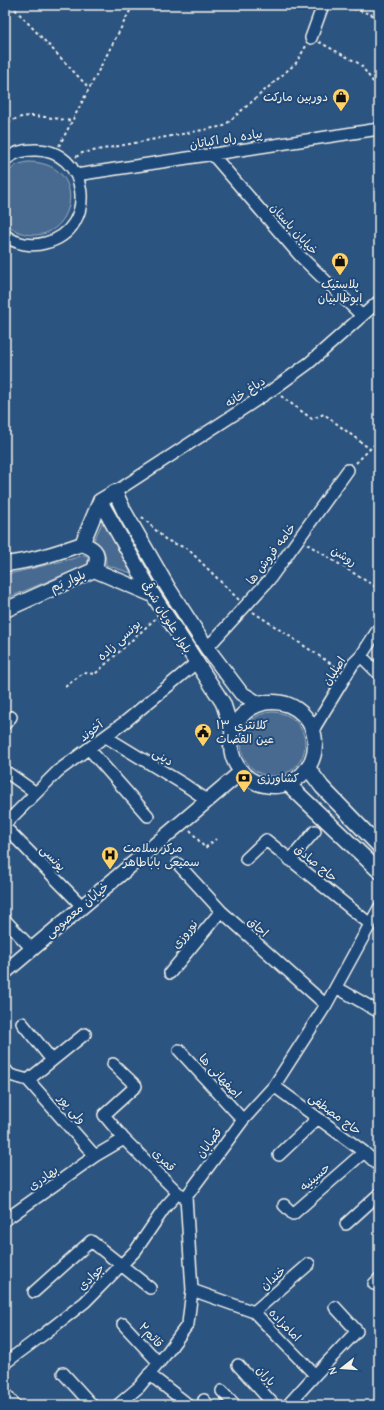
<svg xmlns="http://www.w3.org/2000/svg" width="384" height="1410" font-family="'Comic Neue','Playpen Sans Arabic',sans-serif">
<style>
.green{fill:#496b90;stroke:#9eaebc}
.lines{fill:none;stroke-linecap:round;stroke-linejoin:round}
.minor-casing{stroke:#f4f1e8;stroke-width:14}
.major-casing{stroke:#f4f1e8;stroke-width:17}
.path{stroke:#f4f1e8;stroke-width:2;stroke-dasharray:3 3;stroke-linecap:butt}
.minor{stroke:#1f4a7a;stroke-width:11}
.major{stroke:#1f4a7a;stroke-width:14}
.labels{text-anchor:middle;stroke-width:4;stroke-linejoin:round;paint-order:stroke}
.poi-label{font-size:12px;fill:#f4f1e8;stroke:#1f4a7a;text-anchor:start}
.street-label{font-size:12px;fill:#f4f1e8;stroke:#1f4a7a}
</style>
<rect width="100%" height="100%" fill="#2c5481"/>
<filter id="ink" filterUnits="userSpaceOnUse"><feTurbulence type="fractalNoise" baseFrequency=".025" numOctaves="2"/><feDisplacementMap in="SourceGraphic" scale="8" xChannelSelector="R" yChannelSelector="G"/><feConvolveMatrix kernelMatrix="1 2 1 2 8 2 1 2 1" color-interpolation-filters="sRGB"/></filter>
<g filter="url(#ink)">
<path class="green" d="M 27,162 C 92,161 76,245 25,234 C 17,232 10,228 5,221 L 5,175 L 16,165 Z
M 103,521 L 131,573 L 106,565 C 106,553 104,546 94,540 Z
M 83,555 L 87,556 L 88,562 L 87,565 L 5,599 L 5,575 L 75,558 Z
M241 744a32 32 0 1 1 64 0a32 32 0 1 1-64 0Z"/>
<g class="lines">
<defs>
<path id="minor" d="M 311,38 L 323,5
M 212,154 L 301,257 L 358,312 L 361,317
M 5,160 C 13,153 23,150 33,150 C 89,147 100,230 45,243 C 32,247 15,244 5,235
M 76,175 L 379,129
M 115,492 L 272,390 L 309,363 L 379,301
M 207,648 L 269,580 L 348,470
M 361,656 L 379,674
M 5,724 L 11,717
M 313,730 L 353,664 L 361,656 L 379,628
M 106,737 L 185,785 L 207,800
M 89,749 L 148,816
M 5,771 L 36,793
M 5,824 L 58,771 L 126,721 L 196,663
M 5,827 L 82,906
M 246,859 L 266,840 L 370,924
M 290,860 L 315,831
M 178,864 L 221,911 L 326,1005
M 5,920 L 32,949
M 170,973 L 221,911
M 336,987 L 379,1012
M 22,1023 L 52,1060
M 179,1050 L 243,1120
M 113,1064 L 136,1086 L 104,1115 L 124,1139 L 178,1193 L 184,1196
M 5,1069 L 10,1075 L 28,1080
M 28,1080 L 95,1156
M 28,1080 L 85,1034
M 274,1086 L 364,1152 L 379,1166
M 279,1155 L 318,1118
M 284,1205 L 293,1214 L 364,1152
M 5,1220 L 95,1156 L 124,1139
M 346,1224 L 379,1194
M 374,1284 L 379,1279
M 192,1290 L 254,1312 L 315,1375
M 34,1292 L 91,1241 L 150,1288
M 254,1312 L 309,1264
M 123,1324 L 159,1363
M 5,1363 L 44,1334 L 85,1302 L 136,1250 L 166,1206 L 178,1193
M 238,1365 L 274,1405
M 63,1373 L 92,1405
M 149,1374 L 185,1402
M 222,1391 L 235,1405
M 204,1400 L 208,1405
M 118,1405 L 139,1387 L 166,1354 L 188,1324 L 192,1290 L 186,1197 L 243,1120 L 274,1086 L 326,1005 L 379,908
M 288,1405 L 315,1375 L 357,1331 L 335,1307"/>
<path id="major" d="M 100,501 L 115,492 L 124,511 L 167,586 L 207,648 L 241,693 L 259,704
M 100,501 L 153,595 L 223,703 L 233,733
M 82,544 C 97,549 100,554 94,570
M 5,564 C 32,561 56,553 82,544 L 100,501
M 5,610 L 94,570 L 153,595
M231 744a42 42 0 1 1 84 0a42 42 0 1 1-84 0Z
M 308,768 L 322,787 L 379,846
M 288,784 L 379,871
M 5,972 L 241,772
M 5,1395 L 13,1405"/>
</defs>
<use href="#minor" class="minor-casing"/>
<use href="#major" class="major-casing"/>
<path class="path" d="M 11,5 L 89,88
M 342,5 L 379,17
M 319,42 L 360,64 L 379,90
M 5,128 C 7,125 9,122 12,121 C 26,111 55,119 72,121
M 378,139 L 379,150
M 59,146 L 133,5
M 76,157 L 82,153 L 224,126 L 296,63 L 306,46
M 281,396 L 312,419 L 324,414 L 370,449
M 356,463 L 379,440
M 142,517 L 166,540 L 188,549 L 239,600
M 307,544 L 379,589
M 253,612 L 339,669
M 65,687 L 83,673 L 95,674 L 155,619
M 190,830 L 205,848 L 216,839
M 166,850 L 172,857"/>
<use href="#minor" class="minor"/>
<use href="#major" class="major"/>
</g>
</g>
<defs>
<symbol id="shop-pin" viewBox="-11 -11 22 30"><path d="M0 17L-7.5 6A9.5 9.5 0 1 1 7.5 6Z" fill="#ffd166" stroke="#1f4a7a"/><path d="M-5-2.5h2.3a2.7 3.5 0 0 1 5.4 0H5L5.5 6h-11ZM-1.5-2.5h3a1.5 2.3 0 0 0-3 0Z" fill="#111"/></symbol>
<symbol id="civic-pin" viewBox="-11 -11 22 30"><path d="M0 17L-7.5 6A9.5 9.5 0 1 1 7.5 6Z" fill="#ffd166" stroke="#1f4a7a"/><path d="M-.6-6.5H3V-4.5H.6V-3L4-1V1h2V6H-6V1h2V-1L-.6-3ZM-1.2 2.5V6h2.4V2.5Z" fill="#111"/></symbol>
<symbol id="bank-pin" viewBox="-11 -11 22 30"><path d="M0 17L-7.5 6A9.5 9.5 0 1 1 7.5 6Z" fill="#ffd166" stroke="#1f4a7a"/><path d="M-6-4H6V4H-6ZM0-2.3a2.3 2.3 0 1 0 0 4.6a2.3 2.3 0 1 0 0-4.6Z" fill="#111"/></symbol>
<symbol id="hospital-pin" viewBox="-11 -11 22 30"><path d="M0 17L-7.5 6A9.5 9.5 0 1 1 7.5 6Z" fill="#ffd166" stroke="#1f4a7a"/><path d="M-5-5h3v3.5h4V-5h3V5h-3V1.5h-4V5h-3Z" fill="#111"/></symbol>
</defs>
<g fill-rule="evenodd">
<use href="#shop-pin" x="331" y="87" width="20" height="27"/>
<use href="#shop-pin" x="330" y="251" width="20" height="27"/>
<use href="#civic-pin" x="193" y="722" width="20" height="27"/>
<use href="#bank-pin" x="234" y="768" width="20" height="27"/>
<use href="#hospital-pin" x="100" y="845" width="20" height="27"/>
</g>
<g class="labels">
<g class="poi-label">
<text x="328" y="101" text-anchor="end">دوربین مارکت</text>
<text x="340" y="288" text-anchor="middle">پلاستیک<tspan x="340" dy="14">ابوطالبیان</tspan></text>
<text x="216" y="729">کلانتری ۱۳<tspan x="216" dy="14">عین القضات</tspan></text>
<text x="257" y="782">کشاورزی</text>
<text x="123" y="852">مرکز سلامت<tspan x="123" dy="14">سمیعی باباطاهر</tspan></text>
</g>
<g class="street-label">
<text transform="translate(226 139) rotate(-9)" y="4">پیاده راه اکباتان</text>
<text transform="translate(294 229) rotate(48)" y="4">خیابان باستان</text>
<text transform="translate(245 392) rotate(-33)" y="4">دباغ خانه</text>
<text transform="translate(271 554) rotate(-53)" y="4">خامه فروش ها</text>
<text transform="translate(344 556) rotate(32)" y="4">روشن</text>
<text transform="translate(68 581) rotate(-23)" y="4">بلوار بَم</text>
<text transform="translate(167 617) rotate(58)" y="4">بلوار علویان شرقی</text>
<text transform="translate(119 640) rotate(-43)" y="4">یونسی زاده</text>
<text transform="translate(334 671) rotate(-57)" y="4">اصلیان</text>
<text transform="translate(91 731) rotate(-37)" y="4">آخوند</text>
<text transform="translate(163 757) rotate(32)" y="4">دینی</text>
<text transform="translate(53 858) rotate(46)" y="4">یونسی</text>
<text transform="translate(316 863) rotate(39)" y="4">حاج صادق</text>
<text transform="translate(77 910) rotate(-40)" y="4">خیابان معصومی</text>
<text transform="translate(258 927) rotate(42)" y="4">اجاق</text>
<text transform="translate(185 934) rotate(-51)" y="4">نوروزی</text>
<text transform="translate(220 1076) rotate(47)" y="4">اصفهانی ها</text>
<text transform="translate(72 1109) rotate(49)" y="4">ولی پور</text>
<text transform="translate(335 1114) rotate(36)" y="4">حاج مصطفی</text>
<text transform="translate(209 1143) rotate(-53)" y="4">قصابان</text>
<text transform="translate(164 1160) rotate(45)" y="4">قمری</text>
<text transform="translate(315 1177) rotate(-41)" y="4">حسینیه</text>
<text transform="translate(43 1178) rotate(-35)" y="4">بهادری</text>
<text transform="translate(91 1277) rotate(-45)" y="4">جوادی</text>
<text transform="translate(273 1278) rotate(-41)" y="4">خندان</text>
<text transform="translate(285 1325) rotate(46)" y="4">امامزاده</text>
<text transform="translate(151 1335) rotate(48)" y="4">قائم۲</text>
<text transform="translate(266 1376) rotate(49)" y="4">باران</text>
</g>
</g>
<rect width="384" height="1410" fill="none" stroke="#1f4a7a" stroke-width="20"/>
<rect x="10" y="10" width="364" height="1390" fill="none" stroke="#f4f1e8" stroke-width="1.5" filter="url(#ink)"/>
<g transform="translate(342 1368) rotate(253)" stroke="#1f4a7a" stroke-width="3" paint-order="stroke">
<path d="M0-3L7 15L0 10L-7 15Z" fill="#f4f1e8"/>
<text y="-6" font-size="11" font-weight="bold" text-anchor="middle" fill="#f4f1e8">N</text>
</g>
</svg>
